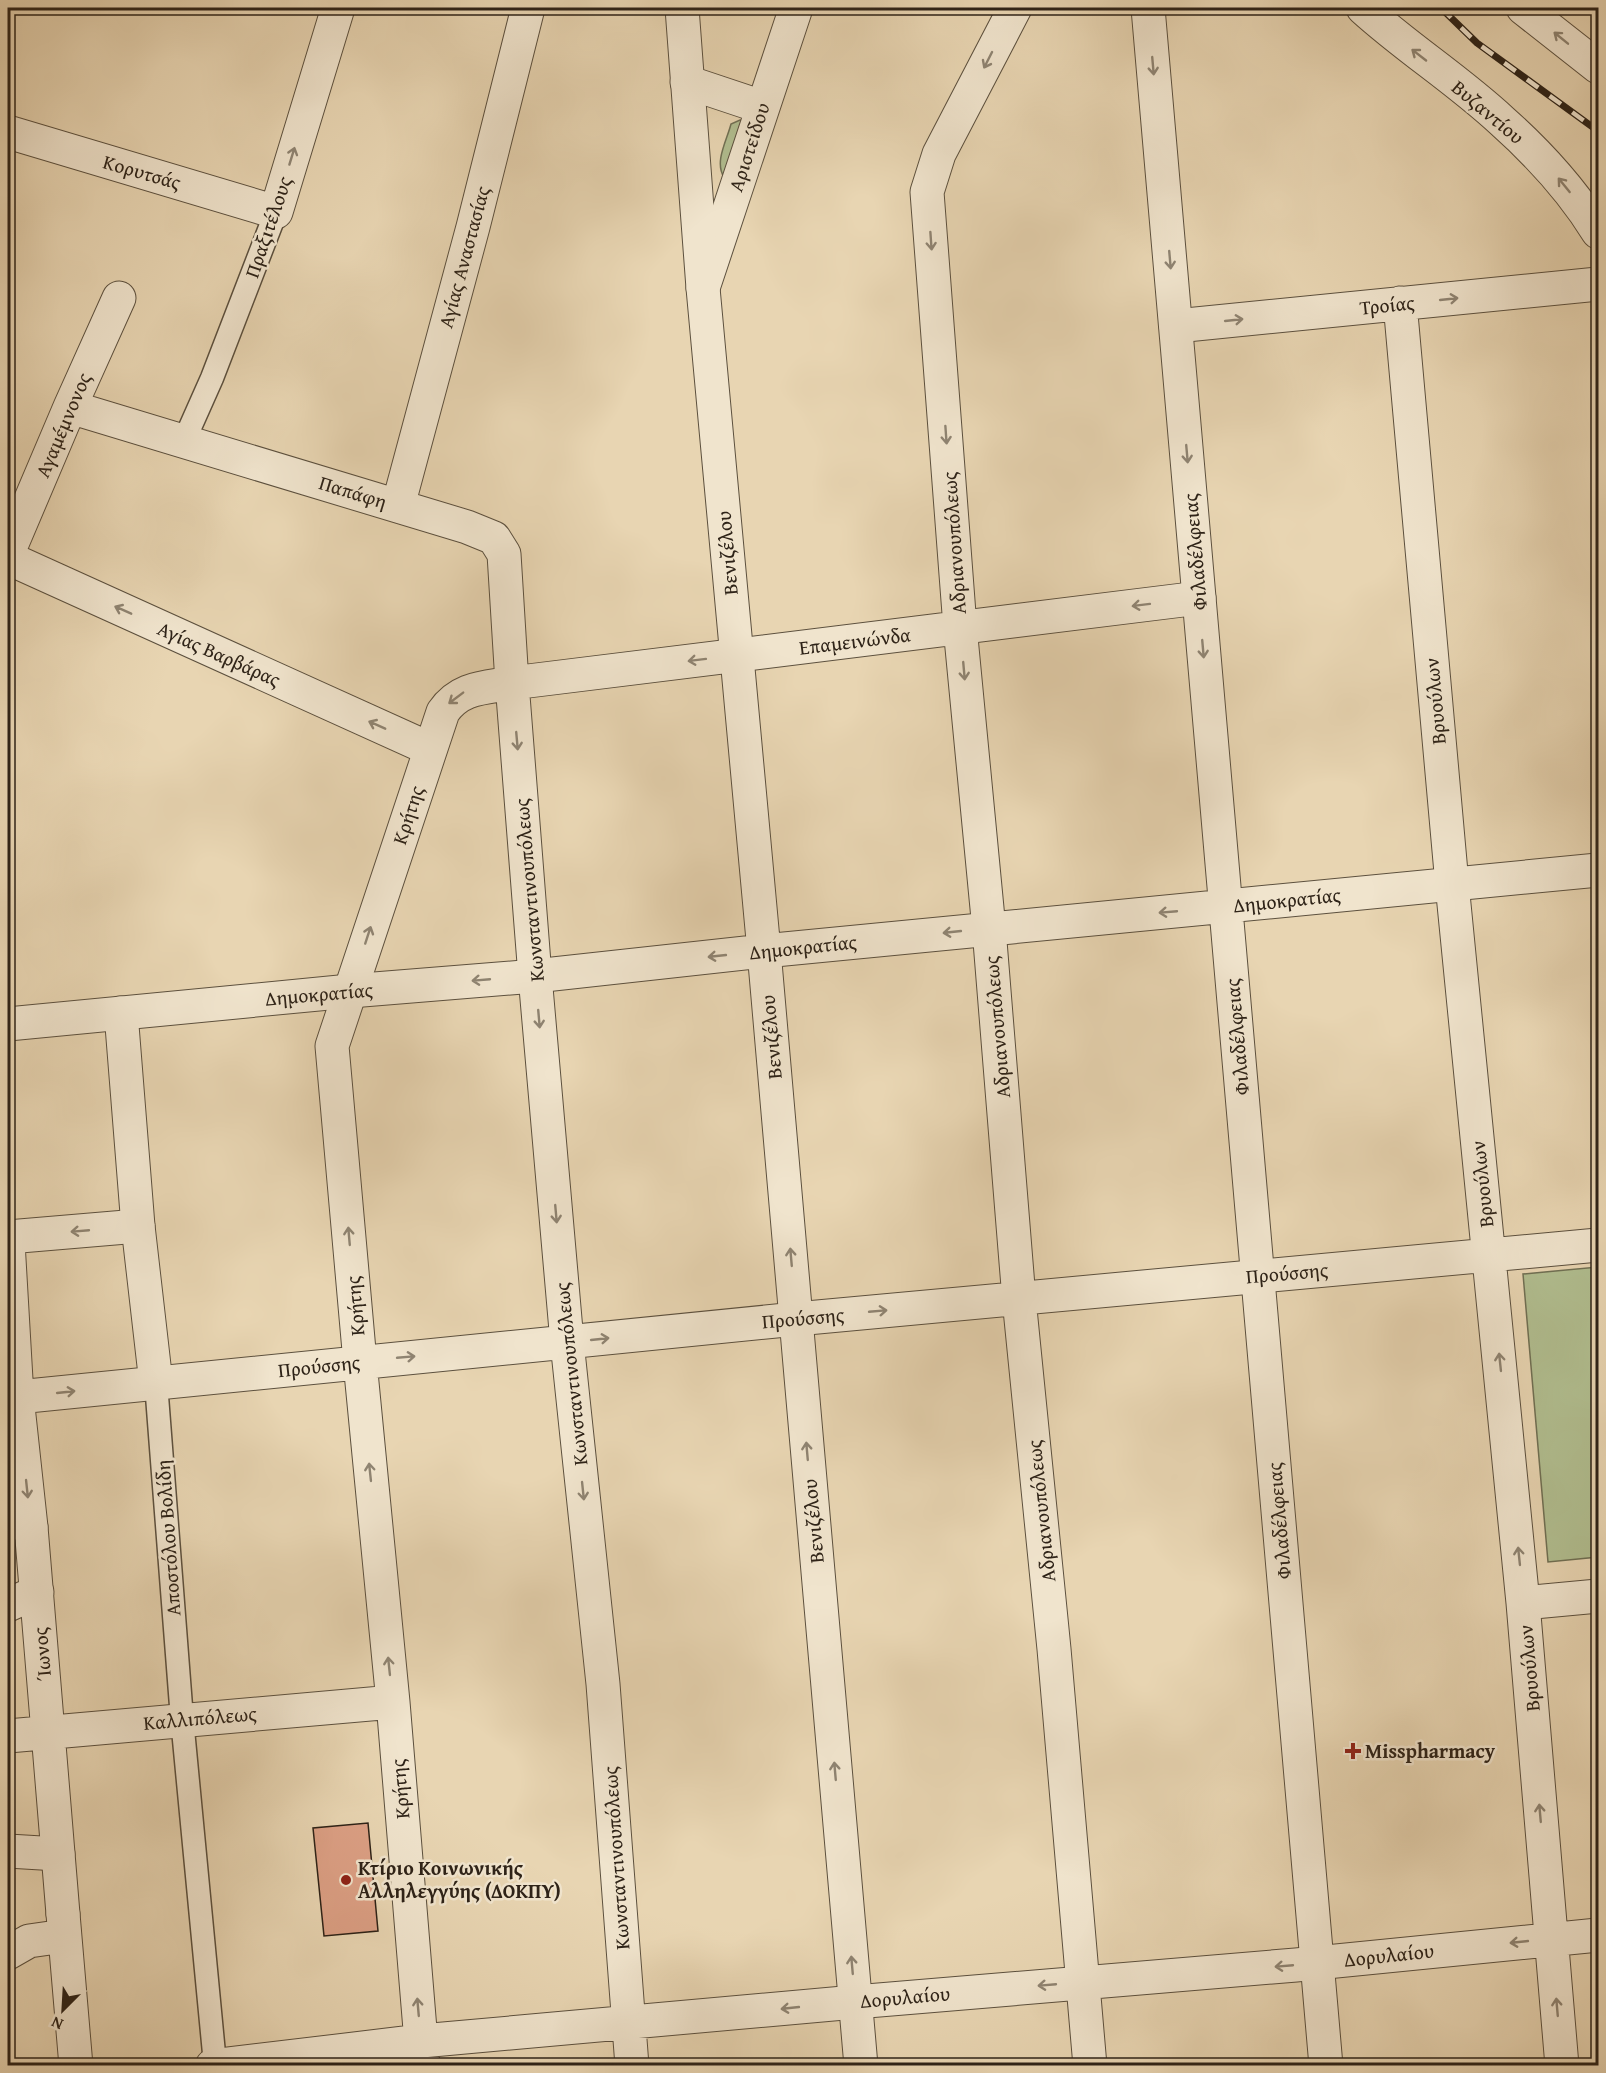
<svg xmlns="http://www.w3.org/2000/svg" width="1606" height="2073" font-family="'Gentium Book Plus',serif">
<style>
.green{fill:#b1be90;stroke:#707054;stroke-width:1.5}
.building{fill:#dca085;stroke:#2e2318;stroke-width:1.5}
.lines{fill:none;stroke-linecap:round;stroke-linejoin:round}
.service-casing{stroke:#5c503e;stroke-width:25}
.pedestrian-casing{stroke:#5c503e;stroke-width:35}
.minor-casing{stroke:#5c503e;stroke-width:35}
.tertiary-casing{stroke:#5c503e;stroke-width:35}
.service{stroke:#f0e4cd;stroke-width:22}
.pedestrian{stroke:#f0e4cd;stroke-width:33}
.minor{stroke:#f0e4cd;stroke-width:33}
.tertiary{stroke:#f0e4cd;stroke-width:33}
.rail-casing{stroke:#2e2318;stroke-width:7}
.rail{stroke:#f0e4cd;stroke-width:4.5;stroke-dasharray:14;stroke-linecap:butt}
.oneway{stroke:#8f8472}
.poi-dot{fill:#8f2418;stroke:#f0e4cd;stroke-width:2}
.labels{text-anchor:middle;stroke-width:5;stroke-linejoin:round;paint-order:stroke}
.street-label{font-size:20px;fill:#2e2318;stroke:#f0e4cd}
.poi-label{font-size:20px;font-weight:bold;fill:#2e2318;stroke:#f0e4cd;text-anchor:start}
</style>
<rect width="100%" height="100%" fill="#e8d5b2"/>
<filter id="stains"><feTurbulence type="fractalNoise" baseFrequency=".00333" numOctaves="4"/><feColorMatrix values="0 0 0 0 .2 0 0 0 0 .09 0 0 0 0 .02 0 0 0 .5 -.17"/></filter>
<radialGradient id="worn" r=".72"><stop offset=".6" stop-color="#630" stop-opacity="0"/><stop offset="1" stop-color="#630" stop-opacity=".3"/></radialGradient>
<path class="green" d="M 740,120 L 744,121 L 724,177 C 714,162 727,140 731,124 Z
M 1598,1267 L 1598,1557 L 1548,1562 L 1523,1274 Z"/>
<path class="building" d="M 368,1823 L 378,1931 L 324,1936 L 313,1828 Z"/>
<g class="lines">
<defs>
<path id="service" d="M 184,441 L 212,378 L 276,212
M 156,1383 L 182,1719 L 215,2064"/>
<path id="pedestrian" d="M 703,288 L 796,8
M 121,1013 L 138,1226 L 156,1383
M 8,1520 L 31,1527
M 8,1605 L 37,1592
M 8,1851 L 58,1854
M 63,1914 L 76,2066
M 8,1953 L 29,1941 L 64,1936"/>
<path id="minor" d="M 1015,8 L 939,154 L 927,192 L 960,627 L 989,929 L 1019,1299 L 1054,1649 L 1090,2066
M 1363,8 C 1407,48 1458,80 1502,121 C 1539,154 1572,190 1598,232
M 1523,8 L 1598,67
M 687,82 L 762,107
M 8,132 L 276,212 L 338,8
M 1400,303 L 1452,884 L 1523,1603 L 1562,2066
M 1176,326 L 1598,284
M 70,407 L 467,527 L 494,538 L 504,554 L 512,683 L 535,976 L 567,1342 L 603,1684 L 632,2066
M 398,506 L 473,227 L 528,8
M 8,553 L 70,407 L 119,298
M 8,558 L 430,749
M 8,1237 L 138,1226
M 8,1242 L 17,1397 L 31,1527 L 63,1914
M 8,1398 L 796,1319 L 1598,1245
M 1523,1603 L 1598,1596
M 8,1736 L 393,1702
M 212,2066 L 421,2041 L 855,2002 L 1296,1965 L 1598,1935
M 423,2066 L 393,1702 L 360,1362 L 332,1046 L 443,712 C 460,687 484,688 512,683 L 1199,598"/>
<path id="tertiary" d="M 682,8 L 703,288 L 764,951 L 861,2066
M 1148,8 L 1326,2066
M 8,1024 L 350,991 L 535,976 L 764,951 L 1598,870"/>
</defs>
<use href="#service" class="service-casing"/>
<use href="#pedestrian" class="pedestrian-casing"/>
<use href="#minor" class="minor-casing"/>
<use href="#tertiary" class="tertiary-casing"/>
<use href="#service" class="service"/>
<use href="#pedestrian" class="pedestrian"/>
<use href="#minor" class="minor"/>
<use href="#tertiary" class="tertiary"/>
<defs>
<path id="rail" d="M 1441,8 L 1477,43 L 1598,131"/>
</defs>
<use href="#rail" class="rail-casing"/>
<use href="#rail" class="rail"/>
</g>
<defs><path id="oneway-shaft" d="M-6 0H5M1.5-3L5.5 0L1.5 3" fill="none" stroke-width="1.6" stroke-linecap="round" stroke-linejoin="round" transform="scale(1.5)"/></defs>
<g class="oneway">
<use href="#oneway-shaft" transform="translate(1561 38) rotate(-141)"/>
<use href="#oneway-shaft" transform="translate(1419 55) rotate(-142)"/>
<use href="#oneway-shaft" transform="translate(988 60) rotate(117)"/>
<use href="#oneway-shaft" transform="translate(1153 66) rotate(85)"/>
<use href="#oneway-shaft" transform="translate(292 156) rotate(-73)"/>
<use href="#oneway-shaft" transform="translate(1564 185) rotate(-129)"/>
<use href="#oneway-shaft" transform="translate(931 241) rotate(86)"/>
<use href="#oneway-shaft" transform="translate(1170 260) rotate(85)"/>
<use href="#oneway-shaft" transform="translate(1449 299) rotate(-6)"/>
<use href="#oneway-shaft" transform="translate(1234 320) rotate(-6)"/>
<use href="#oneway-shaft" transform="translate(946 435) rotate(86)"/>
<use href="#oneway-shaft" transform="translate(1187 454) rotate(85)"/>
<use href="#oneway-shaft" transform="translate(1141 605) rotate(173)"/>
<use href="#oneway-shaft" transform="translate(123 610) rotate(-156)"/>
<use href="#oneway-shaft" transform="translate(1203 649) rotate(85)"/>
<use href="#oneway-shaft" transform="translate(697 660) rotate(173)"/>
<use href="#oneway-shaft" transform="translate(964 671) rotate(85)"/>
<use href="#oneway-shaft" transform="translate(456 698) rotate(143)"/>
<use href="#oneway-shaft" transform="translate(377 725) rotate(-156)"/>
<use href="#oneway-shaft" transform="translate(517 741) rotate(85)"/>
<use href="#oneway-shaft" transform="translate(1168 912) rotate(175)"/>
<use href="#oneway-shaft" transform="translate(952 932) rotate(174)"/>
<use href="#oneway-shaft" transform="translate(368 935) rotate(-72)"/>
<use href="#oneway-shaft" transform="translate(717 956) rotate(174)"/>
<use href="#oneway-shaft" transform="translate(481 980) rotate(175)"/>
<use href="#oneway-shaft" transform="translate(539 1019) rotate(85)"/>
<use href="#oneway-shaft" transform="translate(556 1214) rotate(85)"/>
<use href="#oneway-shaft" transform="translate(80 1231) rotate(175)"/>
<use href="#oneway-shaft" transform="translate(349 1236) rotate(-95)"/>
<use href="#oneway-shaft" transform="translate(791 1257) rotate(-95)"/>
<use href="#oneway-shaft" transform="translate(878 1311) rotate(-5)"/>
<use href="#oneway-shaft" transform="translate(600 1339) rotate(-6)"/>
<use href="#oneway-shaft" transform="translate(406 1357) rotate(-5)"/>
<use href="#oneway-shaft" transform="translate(1500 1362) rotate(-96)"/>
<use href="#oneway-shaft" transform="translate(66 1392) rotate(-6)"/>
<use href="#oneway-shaft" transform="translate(807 1451) rotate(-95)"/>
<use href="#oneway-shaft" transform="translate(370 1472) rotate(-96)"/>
<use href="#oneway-shaft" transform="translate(27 1489) rotate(84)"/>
<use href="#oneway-shaft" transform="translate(583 1491) rotate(84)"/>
<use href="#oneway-shaft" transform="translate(1519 1556) rotate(-96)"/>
<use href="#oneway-shaft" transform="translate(389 1666) rotate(-96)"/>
<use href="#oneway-shaft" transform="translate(835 1771) rotate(-95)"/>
<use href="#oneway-shaft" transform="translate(1540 1813) rotate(-95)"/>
<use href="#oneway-shaft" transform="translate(1519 1942) rotate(174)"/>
<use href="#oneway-shaft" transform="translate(852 1965) rotate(-95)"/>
<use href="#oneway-shaft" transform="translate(1284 1966) rotate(175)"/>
<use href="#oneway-shaft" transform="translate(1047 1985) rotate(175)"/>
<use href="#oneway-shaft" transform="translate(418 2007) rotate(-95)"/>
<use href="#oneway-shaft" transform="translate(1557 2007) rotate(-95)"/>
<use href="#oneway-shaft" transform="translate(790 2008) rotate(174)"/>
</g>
<g class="poi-dot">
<path d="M1350 1742h6v6h6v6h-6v6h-6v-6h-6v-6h6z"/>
<circle cx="346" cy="1880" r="6"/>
</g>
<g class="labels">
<g class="street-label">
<text transform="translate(1488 112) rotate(40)" y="7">Βυζαντίου</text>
<text transform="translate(749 147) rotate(-72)" y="7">Αριστείδου</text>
<text transform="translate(142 172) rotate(16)" y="7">Κορυτσάς</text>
<text transform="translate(268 227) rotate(-71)" y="7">Πραξιτέλους</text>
<text transform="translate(464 257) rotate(-75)" y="7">Αγίας Αναστασίας</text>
<text transform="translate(1387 305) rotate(-6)" y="7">Τροίας</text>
<text transform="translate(63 425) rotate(-67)" y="7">Αγαμέμνονος</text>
<text transform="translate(353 492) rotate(17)" y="7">Παπάφη</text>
<text transform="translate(954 543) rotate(-94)" y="7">Αδριανουπόλεως</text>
<text transform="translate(1195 552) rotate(-95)" y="7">Φιλαδέλφειας</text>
<text transform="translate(727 553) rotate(-95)" y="7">Βενιζέλου</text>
<text transform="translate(855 641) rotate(-7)" y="7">Επαμεινώνδα</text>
<text transform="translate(219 654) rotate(24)" y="7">Αγίας Βαρβάρας</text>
<text transform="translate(1435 701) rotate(-95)" y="7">Βρυούλων</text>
<text transform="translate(408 815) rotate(-72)" y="7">Κρήτης</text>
<text transform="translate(529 890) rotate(-95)" y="7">Κωνσταντινουπόλεως</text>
<text transform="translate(1287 900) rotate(-6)" y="7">Δημοκρατίας</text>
<text transform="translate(803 947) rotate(-6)" y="7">Δημοκρατίας</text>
<text transform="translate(319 994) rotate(-5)" y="7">Δημοκρατίας</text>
<text transform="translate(997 1027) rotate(-95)" y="7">Αδριανουπόλεως</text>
<text transform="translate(771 1037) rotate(-95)" y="7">Βενιζέλου</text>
<text transform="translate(1237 1037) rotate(-95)" y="7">Φιλαδέλφειας</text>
<text transform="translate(1482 1184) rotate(-96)" y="7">Βρυούλων</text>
<text transform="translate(1287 1273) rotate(-5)" y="7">Προύσσης</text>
<text transform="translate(355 1306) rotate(-95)" y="7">Κρήτης</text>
<text transform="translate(803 1318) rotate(-5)" y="7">Προύσσης</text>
<text transform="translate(319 1366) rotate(-6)" y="7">Προύσσης</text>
<text transform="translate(571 1374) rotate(-96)" y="7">Κωνσταντινουπόλεως</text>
<text transform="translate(1041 1511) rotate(-96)" y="7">Αδριανουπόλεως</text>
<text transform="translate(813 1521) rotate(-95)" y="7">Βενιζέλου</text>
<text transform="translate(1279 1521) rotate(-95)" y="7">Φιλαδέλφειας</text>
<text transform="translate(168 1538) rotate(-94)" y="7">Αποστόλου Βολίδη</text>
<text transform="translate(42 1654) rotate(-95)" y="7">Ίωνος</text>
<text transform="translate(1529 1668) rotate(-95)" y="7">Βρυούλων</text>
<text transform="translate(200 1718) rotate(-5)" y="7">Καλλιπόλεως</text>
<text transform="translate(400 1789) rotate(-95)" y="7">Κρήτης</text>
<text transform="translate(616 1858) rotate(-94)" y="7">Κωνσταντινουπόλεως</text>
<text transform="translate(1389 1955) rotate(-6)" y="7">Δορυλαίου</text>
<text transform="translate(905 1997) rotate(-5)" y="7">Δορυλαίου</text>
</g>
<g class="poi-label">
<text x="1365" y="1758">Misspharmacy</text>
<text x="358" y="1875">Κτίριο Κοινωνικής<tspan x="358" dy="23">Αλληλεγγύης (ΔΟΚΠΥ)</tspan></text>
</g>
</g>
<rect width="1606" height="2073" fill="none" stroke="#e8d5b2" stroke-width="30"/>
<rect x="9" y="9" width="1588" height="2055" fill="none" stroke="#2e2318" stroke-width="3"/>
<rect x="15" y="15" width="1576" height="2043" fill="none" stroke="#2e2318" stroke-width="1.5"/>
<g transform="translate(63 2010) rotate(204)" stroke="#f0e4cd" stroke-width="4.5" paint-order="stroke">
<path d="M0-4.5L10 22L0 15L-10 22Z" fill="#2e2318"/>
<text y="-9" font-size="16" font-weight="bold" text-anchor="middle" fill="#2e2318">N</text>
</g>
<rect width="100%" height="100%" filter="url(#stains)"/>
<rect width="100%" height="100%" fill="url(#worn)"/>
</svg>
